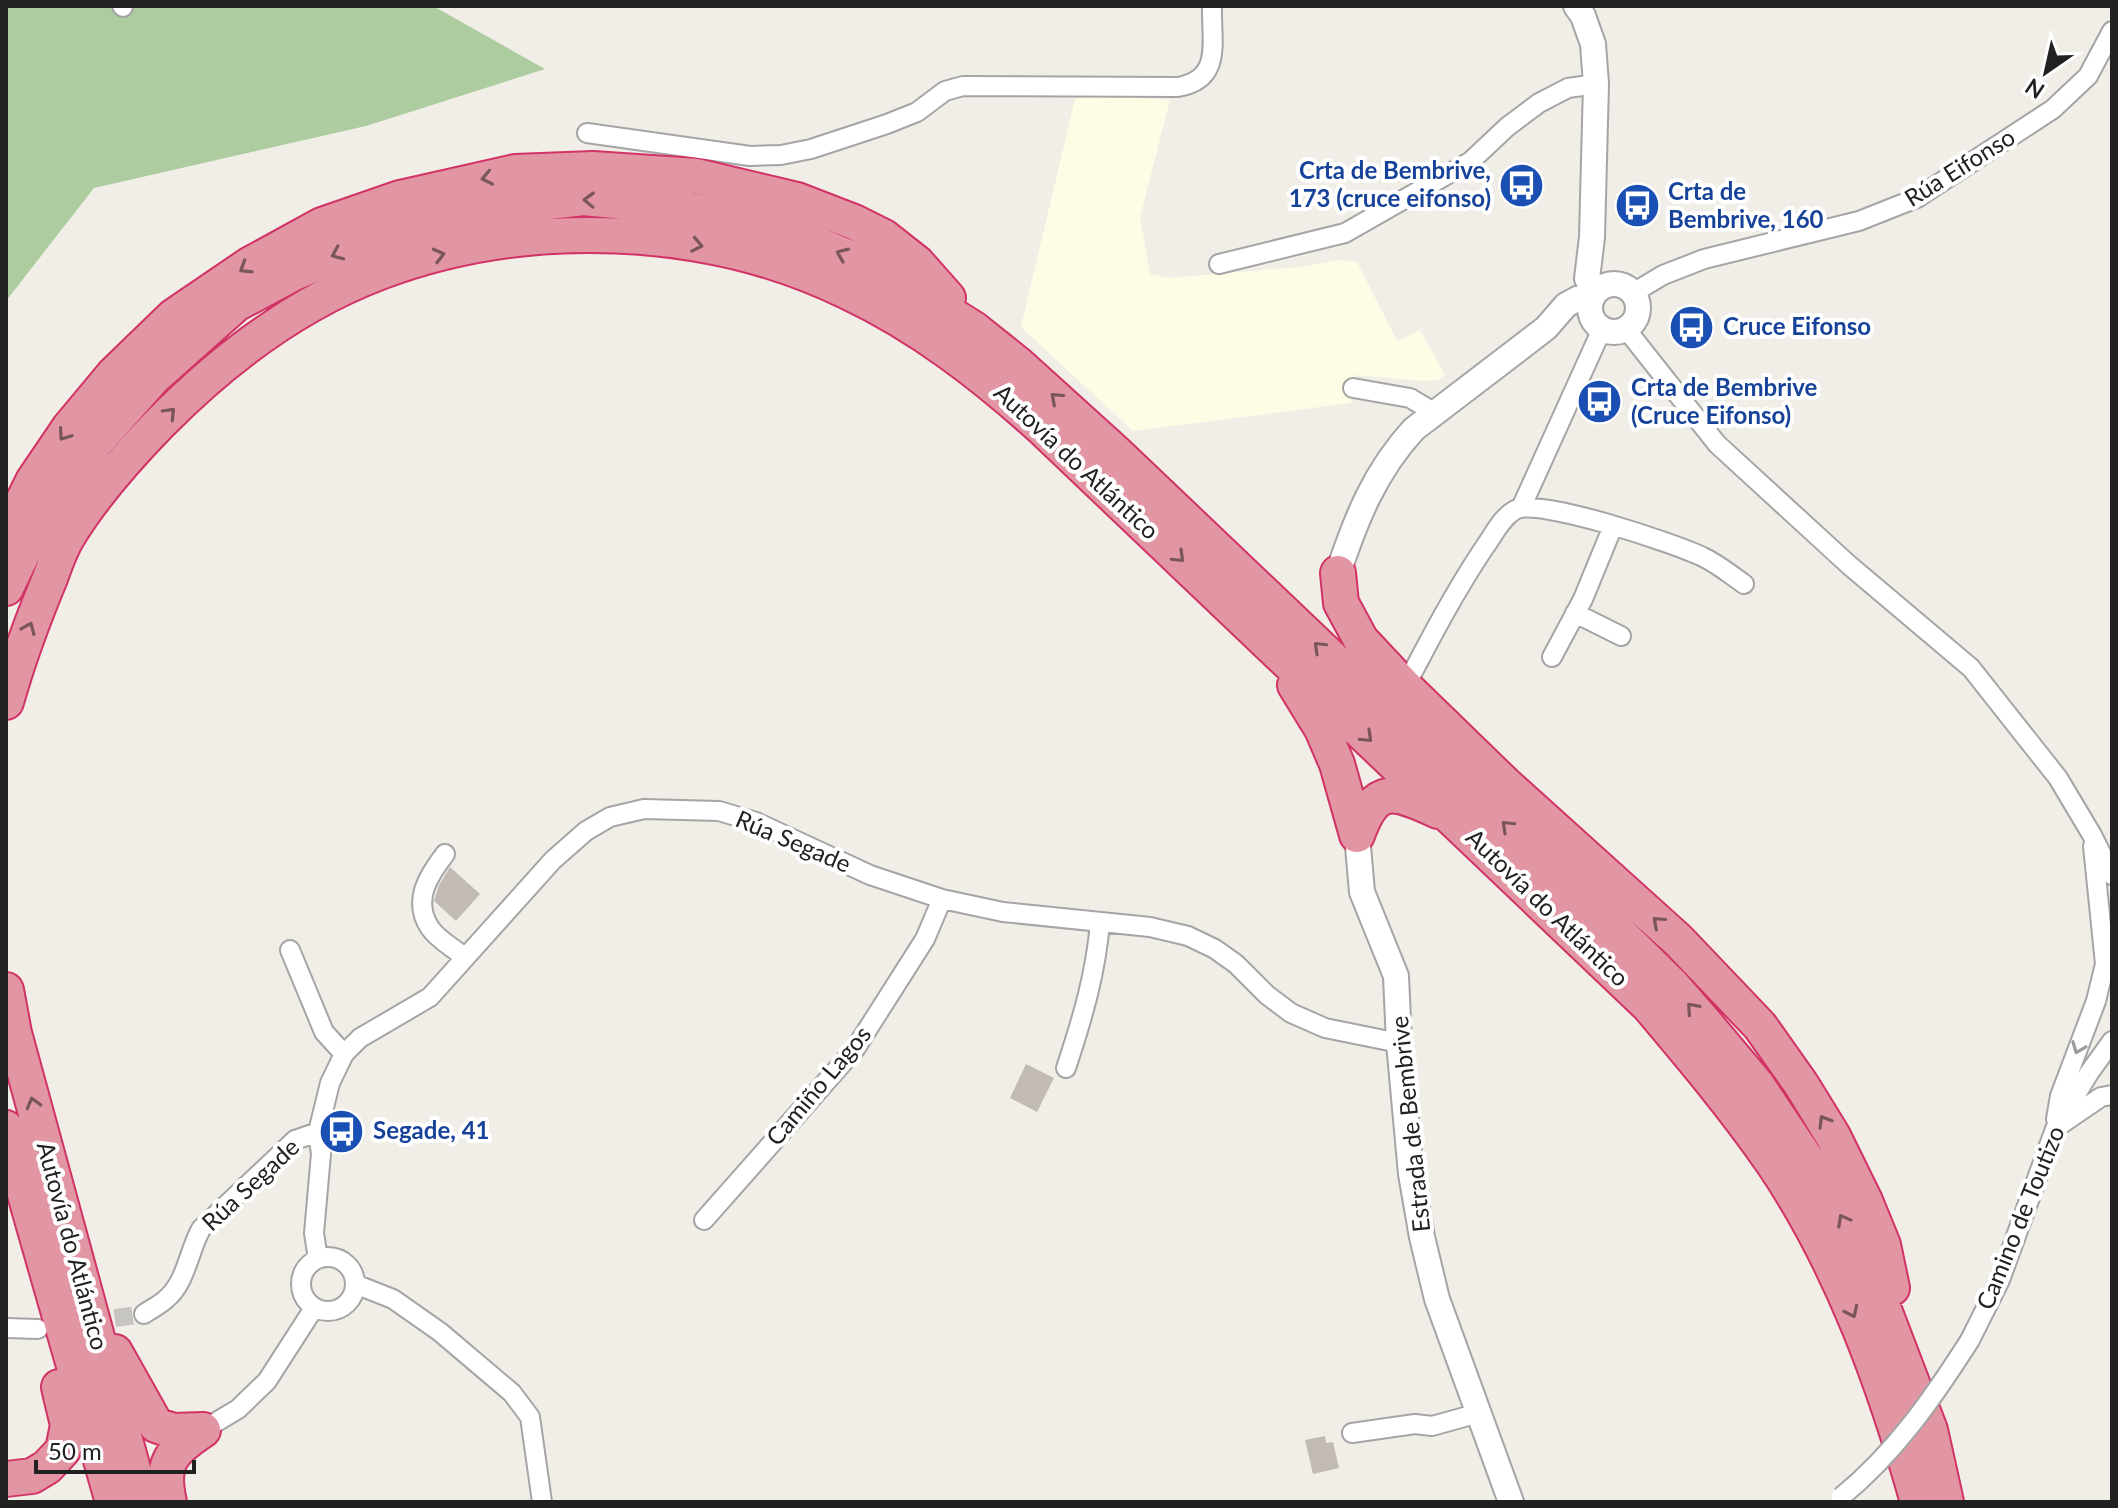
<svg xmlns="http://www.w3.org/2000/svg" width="2118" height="1508" font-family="Lato,sans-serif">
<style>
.education{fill:#fdfde5}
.forest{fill:#adcda0}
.building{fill:#c1bab5}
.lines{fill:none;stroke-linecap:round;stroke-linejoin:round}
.minor-tunnel{stroke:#c7c5c0;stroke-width:18;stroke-dasharray:18 9;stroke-linecap:butt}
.minor-casing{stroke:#a5a5a5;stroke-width:22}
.tertiary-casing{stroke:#a5a5a5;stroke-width:28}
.motorway-casing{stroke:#d13367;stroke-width:38}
.minor{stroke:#fff;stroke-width:18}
.tertiary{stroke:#fff;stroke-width:24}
.motorway{stroke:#e296a3;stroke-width:34}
.minor-bridge-casing{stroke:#a5a5a5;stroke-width:22;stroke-linecap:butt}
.minor-bridge{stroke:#fff;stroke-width:18}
.oneway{stroke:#78565c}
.oneway2{stroke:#9b9b9b}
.labels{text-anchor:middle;stroke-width:8;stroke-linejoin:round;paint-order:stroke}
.street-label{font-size:24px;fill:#212121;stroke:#fff}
.transit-label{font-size:24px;font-weight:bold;fill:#164399;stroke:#fff;text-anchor:start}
</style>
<rect width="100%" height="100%" fill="#f1eee8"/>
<path class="education" d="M 1088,95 L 1170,100 L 1140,217 L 1150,274 L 1169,278 L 1300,267 L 1340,260 L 1357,262 L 1397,341 L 1420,330 L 1445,375 L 1438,380 L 1423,381 L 1355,375 L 1351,403 L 1133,431 L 1021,327 L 1075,99 Z"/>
<path class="forest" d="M 6,6 L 433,6 L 545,69 L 366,126 L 94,188 L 6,301 Z"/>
<path class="building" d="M 450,867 L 480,894 L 456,921 L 434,901 L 439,885 Z
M 1026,1064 L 1054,1078 L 1037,1112 L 1010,1098 Z
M 1325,1436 L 1326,1443 L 1333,1442 L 1339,1468 L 1313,1474 L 1305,1440 Z"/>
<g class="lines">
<path class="minor-tunnel" d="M 88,1322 L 144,1314"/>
<defs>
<path id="minor" d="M 122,6 L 123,7
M 587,133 L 750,156 L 781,155 L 811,149 L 887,124 L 917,112 L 945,91 L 963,86 L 1178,87 C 1223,79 1211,42 1212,6
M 1219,264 L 1345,233 L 1471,161 L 1507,127 L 1539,103 L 1568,88 L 1596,84
M 1633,293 L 1663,275 L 1704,259 L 1859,221 L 1917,198 L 2053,109 L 2088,76 L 2112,31
M 1626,329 L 1717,444 L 1849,565 L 1971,668 L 2058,778 L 2092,835 L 2112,875
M 1353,388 L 1410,398 L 1435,413
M 1521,508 L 1602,329
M 1575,613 L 1621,636
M 1552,657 L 1583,599 L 1613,526
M 1405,687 C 1430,639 1454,593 1484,548 C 1493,536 1501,518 1515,510 C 1538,497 1676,544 1703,557 C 1718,564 1731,575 1744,584
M 445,854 C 428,876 412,901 430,928 C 438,940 454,948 464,957
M 290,950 L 324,1032 L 344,1054
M 1066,1068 C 1082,1020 1096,973 1100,922
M 2056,1119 L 2060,1096 L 2096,1001 L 2105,964 L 2093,846
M 2060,1125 L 2101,1097 L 2112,1095
M 704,1220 L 855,1049 L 925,939 L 942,899
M301 1284a27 27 0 1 1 54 0a27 27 0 1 1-54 0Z
M 318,1259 L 314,1233 L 321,1154 L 318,1132 L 330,1083 L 344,1054 L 360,1038 L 430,997 L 553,860 L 586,831 L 610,817 L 644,809 L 719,811 L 756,822 L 870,875 L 942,899 L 1003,912 L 1150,927 L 1188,936 L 1215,949 L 1236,964 L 1267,995 L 1291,1013 L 1325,1028 L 1399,1043
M 355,1284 L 393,1299 L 440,1332 L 512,1393 L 530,1417 L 542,1502
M 144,1314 C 151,1309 160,1305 166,1299 C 186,1283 189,1250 201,1229 L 295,1140 L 318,1132
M 6,1328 L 38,1329
M 1970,1340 L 2000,1280 L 2055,1129 L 2089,1073 L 2112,1041
M 203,1430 L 238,1409 L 267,1381 L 314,1308
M 1352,1433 L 1415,1424 L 1432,1426 L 1479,1413"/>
<path id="tertiary" d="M 1576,6 L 1583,16 L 1593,44 L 1596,84 L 1592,237 L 1587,279 L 1596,292
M1590 308a24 24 0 1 1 48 0a24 24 0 1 1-48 0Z
M 1338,573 C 1356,519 1375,471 1414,429 L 1546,328 L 1566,305 L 1577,299 L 1592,297
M 1357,835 L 1362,892 L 1396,976 L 1399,1043 L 1411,1174 L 1422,1237 L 1437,1299 L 1511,1502"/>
<path id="motorway" d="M 6,536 L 33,481 L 69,428 L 114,374 L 174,316 L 249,265 L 322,225 L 400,198 L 515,172 L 593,169 L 696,176 L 797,200 L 854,222 L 884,237 L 917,263 L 948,298
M 1338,573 L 1341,603 L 1361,640 L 1405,687 L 1505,784 L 1678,940 L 1760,1026 L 1801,1084 L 1833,1136 L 1865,1201 L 1883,1245 L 1892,1288
M 6,588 L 40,517 L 95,443 L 154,377 L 236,304 L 292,274 L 367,241 L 433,222 L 515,206 L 583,198 L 669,206 L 751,221 L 798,236 L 885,273 L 974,329 L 1019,365 L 1114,451 L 1593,907 L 1671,984 L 1705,1023 L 1757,1085 L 1805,1157 L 1843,1219 L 1868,1268 L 1930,1430 L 1946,1502
M 1295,685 L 1322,729 L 1337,764 L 1357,835
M 6,702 C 18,659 33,619 50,578 C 55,564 60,549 68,536 C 93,495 126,458 159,424 C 222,360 295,304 380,272 C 526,217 707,223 848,292 C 920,326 982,374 1041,427 L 1649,1006 C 1692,1057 1735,1108 1773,1163 C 1842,1265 1885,1385 1918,1502
M 1357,835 C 1376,784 1392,790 1438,811
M 6,990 L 14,1033 L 142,1502
M 6,1128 L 113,1502
M 115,1352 L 156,1425 L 173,1431 L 203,1430
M 6,1479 L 32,1476 L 47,1467 L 63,1450 L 68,1425 L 59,1387
M 169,1502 C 160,1463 171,1451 203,1430"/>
</defs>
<use href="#minor" class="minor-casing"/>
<use href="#tertiary" class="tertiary-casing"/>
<use href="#motorway" class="motorway-casing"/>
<use href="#minor" class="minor"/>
<use href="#tertiary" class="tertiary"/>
<use href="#motorway" class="motorway"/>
<defs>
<path id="minor-bridge" d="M 1841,1497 C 1895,1453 1933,1398 1970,1340"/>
</defs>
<use href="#minor-bridge" class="minor-bridge-casing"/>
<use href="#minor-bridge" class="minor-bridge"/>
</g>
<defs><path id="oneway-chevron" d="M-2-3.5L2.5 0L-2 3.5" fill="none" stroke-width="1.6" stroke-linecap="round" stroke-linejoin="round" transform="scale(2)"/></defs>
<g class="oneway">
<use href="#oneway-chevron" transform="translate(487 178) rotate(168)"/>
<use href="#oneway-chevron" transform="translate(589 200) rotate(-178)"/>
<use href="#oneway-chevron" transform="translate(697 245) rotate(11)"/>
<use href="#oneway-chevron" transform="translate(337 254) rotate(156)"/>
<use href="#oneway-chevron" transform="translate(842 254) rotate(-157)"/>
<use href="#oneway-chevron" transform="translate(439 255) rotate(-15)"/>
<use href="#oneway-chevron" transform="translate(245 268) rotate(148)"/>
<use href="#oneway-chevron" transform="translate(1056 398) rotate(-138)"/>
<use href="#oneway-chevron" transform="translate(170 413) rotate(-46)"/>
<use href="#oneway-chevron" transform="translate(64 435) rotate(125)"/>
<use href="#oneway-chevron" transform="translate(1179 557) rotate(44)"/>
<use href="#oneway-chevron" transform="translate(29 628) rotate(-67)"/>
<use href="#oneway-chevron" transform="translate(1319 647) rotate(-136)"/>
<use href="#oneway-chevron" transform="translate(1367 737) rotate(44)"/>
<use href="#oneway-chevron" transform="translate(1507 826) rotate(-136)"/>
<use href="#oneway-chevron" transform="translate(1658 922) rotate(-138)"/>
<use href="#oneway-chevron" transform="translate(1692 1008) rotate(-131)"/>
<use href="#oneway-chevron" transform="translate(33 1103) rotate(-105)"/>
<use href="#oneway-chevron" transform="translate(1824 1121) rotate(-121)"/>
<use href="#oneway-chevron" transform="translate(1843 1220) rotate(-119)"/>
<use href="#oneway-chevron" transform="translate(1852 1312) rotate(65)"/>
</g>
<use class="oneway2" href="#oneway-chevron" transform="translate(2078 1048) rotate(111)"/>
<defs>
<symbol id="bus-disc" viewBox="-11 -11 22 22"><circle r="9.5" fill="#1a4fb4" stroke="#fff"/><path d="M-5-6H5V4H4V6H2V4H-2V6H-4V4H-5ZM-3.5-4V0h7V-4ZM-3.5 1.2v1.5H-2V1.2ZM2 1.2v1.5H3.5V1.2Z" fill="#fff"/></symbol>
</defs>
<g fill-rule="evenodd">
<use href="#bus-disc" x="1496" y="160" width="51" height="51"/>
<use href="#bus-disc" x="1612" y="180" width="51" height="51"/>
<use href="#bus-disc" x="1666" y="302" width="51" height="51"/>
<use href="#bus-disc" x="1574" y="376" width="51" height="51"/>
<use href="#bus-disc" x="316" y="1106" width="51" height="51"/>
</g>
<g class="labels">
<g class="street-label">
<text transform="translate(1960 168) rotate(-32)" y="8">Rúa Eifonso</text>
<text transform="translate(1076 462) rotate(43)" y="8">Autovía do Atlántico</text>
<text transform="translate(793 842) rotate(23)" y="8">Rúa Segade</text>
<text transform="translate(1547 908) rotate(44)" y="8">Autovía do Atlántico</text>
<text transform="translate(819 1086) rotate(-50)" y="8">Camiño Lagos</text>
<text transform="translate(1411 1124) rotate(-96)" y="8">Estrada de Bembrive</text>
<text transform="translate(251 1185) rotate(-43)" y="8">Rúa Segade</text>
<text transform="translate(2021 1218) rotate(-68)" y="8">Camino de Toutizo</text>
<text transform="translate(72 1246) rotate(75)" y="8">Autovía do Atlántico</text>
</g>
<g class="transit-label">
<text x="1491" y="179" text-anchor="end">Crta de Bembrive,<tspan x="1491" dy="28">173 (cruce eifonso)</tspan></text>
<text x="1668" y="200">Crta de<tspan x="1668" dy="28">Bembrive, 160</tspan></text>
<text x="1723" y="335">Cruce Eifonso</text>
<text x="1631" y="396">Crta de Bembrive<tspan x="1631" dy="28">(Cruce Eifonso)</tspan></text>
<text x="373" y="1139">Segade, 41</text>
</g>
</g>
<rect width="2118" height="1508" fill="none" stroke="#212121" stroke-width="16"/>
<g transform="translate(2046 72) rotate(214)" stroke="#ffffff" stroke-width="6" paint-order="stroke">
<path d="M0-6L14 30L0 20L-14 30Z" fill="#212121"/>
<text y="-12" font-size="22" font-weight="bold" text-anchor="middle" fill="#212121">N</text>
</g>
<path d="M36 1460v12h158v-12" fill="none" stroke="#212121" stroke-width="4"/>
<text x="48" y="1460" font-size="24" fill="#212121" stroke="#ffffff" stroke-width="6" paint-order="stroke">50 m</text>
</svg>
